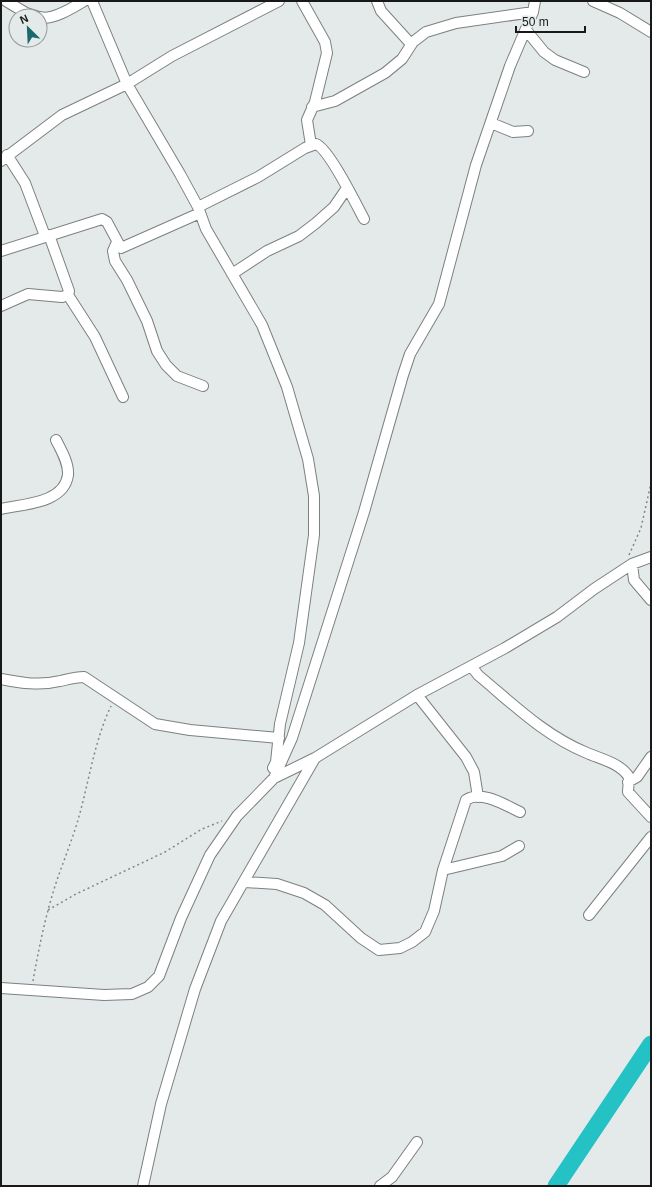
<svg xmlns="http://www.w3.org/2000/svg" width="652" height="1187" font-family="Arial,sans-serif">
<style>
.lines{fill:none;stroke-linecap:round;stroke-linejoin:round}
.river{stroke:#25c2c5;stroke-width:17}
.minor-casing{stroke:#7b8080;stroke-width:12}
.path{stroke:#828686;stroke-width:1.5;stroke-dasharray:2 3;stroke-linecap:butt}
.minor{stroke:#fff;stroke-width:10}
</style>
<rect width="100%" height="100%" fill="#e4eaea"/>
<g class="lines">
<path class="river" d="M 556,1186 L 651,1044"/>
<defs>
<path id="minor" d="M 6,1 L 26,13 L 36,16
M 92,1 L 127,84 L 180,174 L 198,207 L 206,229 L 262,325 L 287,387 L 308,459 L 314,496 L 314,535 L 299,643 L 280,724 L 276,762 L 273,768
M 302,1 L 325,42 L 327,53 L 315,102 L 307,120 L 311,145
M 377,1 L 381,11 L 411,44
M 593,1 L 620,13 L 651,32
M 40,17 C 52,21 74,7 84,1
M 526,30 L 544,52 L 555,60 L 584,72
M 312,107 L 335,101 L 385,73 L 402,59 L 413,42 L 426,32 L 456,23 L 533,12
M 491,123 L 513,132 L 528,131
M 7,155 L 25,183 L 45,236
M 1,161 L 62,115 L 127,84 L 172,56 L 279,1
M 198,207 L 258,177 L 305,148 L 316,144 C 329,149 356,204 364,219
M 117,242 L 113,251 L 115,261 L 127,280 L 147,321 L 157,351 L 166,365 L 177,376 L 203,386
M 1,251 L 102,219 L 107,222 L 121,248 L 200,213
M 232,274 L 267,251 L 299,236 L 316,223 L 334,207 L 347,188
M 68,295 L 95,337 L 123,397
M 1,306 L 28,294 L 62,297 L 68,295 L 69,291 L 49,235
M 1,509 C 22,504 64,504 68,475 C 69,463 61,450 56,440
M 632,564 L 634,580 L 651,600
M 472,667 L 478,675 C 513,704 545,736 587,753 C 601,759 620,763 629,777 L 628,792 L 651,817
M 1,679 C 21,683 40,686 60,681 C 69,679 75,677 84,677 L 155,724 L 190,730 L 279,738
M 417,695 L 466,757 L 474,772 L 478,797
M 274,778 L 315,758 L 417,695 L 505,648 L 557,617 L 594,589 L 632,564 L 651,557
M 628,782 L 637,777 L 651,757
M 443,870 L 502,856 L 519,846
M 245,882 L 277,884 L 304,893 L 325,905 L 361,938 L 379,950 L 400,948 L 412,942 L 425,932 L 434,911 L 443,870 L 466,800 C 480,789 507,806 520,812
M 589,915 L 651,837
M 1,988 L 104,995 L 132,994 L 148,987 L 159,976 L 181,918 L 210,855 L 237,816 L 274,778 L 292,738 L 364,512 L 403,375 L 410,354 L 439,304 L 476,165 L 510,66 L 533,12 L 535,1
M 143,1186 L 161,1104 L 195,989 L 221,921 L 315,758
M 380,1186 L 392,1177 L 417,1142"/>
</defs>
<use href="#minor" class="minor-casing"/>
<path class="path" d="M 629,555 L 641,528 L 651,483
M 48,910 L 76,894 L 165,852 L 202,829 L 222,821
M 33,981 C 39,947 46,913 57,880 C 64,860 72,840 78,820 C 89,782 94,742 111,706"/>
<use href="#minor" class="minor"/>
</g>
<rect width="652" height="1187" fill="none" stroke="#171919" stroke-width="4"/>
<g transform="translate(28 28) rotate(336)"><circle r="19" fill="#e4eaea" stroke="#929696"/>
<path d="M0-3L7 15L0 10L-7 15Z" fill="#1a6869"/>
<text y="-6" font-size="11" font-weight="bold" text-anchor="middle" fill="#171919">N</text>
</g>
<path d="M516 26v6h69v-6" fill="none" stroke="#171919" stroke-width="2"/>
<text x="522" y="26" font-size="12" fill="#171919" stroke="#e4eaea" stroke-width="3" paint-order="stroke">50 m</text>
</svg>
